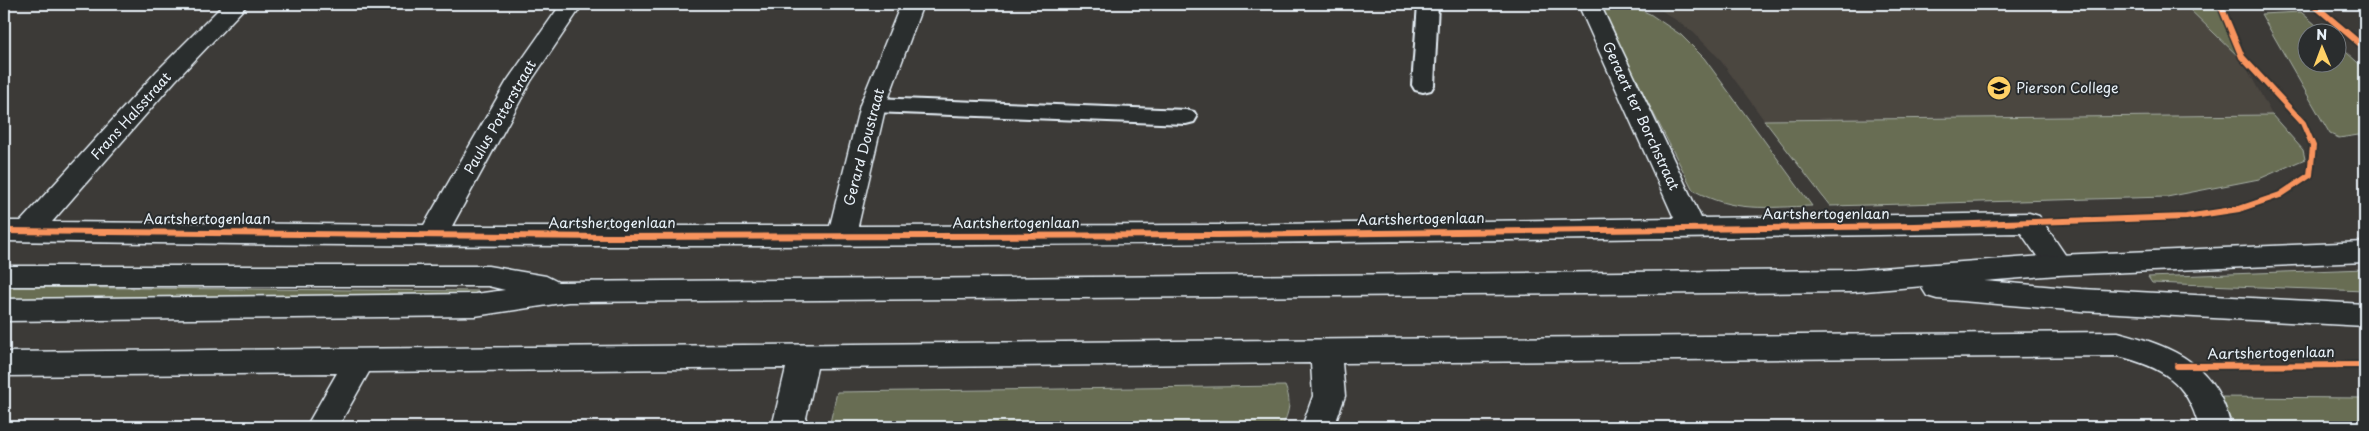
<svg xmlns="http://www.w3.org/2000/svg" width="2369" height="431" font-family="'Playpen Sans',sans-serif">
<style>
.built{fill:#4b4641}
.green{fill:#676d53;stroke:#a8afa6}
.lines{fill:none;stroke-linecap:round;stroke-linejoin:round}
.service-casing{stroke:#e8f1f8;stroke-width:4}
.minor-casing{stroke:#e8f1f8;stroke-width:3}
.tertiary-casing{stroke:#e8f1f8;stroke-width:3}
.service{fill:#2a2d2e;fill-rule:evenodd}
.minor{fill:#2a2d2e;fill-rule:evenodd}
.tertiary{fill:#2a2d2e;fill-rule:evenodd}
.cycleway-casing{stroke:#2a2d2e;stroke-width:9}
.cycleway{stroke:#f8935d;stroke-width:6}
.labels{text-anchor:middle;stroke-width:4;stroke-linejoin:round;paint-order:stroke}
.poi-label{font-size:14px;fill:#e8f1f8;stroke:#2a2d2e;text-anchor:start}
.street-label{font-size:14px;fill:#e8f1f8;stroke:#2a2d2e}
</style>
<rect width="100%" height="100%" fill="#3c3a37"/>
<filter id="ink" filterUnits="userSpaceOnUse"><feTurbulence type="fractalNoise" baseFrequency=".02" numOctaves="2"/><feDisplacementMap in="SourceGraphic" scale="10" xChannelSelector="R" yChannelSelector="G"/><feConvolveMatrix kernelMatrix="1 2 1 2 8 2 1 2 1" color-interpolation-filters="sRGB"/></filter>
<g filter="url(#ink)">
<path class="built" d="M 1652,4 L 2184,4 L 2243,61 L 2272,115 L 1764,120 L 1718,57 L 1692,31 Z"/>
<path class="green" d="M 1607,4 L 1627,4 L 1650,14 L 1681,35 L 1704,58 L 1812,206 C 1767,207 1734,213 1693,190 L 1602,13 L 1603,7 Z
M 2184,4 L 2215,4 L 2243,61 Z
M 2301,12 L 2324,32 L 2306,32 L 2306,62 L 2336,62 L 2337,44 L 2365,69 L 2365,134 L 2339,138 L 2330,134 L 2261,14 Z
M 2272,115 L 2303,150 L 2305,159 L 2259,179 L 2167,197 L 1830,206 L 1764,120 Z
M 2365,269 L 2365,291 L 2152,283 L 2148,277 Z
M 4,287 L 478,291 L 475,296 L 4,302 Z
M 1285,386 C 1292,402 1289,412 1282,427 L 829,427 L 837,392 Z
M 2214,397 L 2365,398 L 2365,427 L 2237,427 Z"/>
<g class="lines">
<defs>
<path id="service" d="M 1418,4 L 1438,4 L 1434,85 L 1431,90 L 1423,92 L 1415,90 L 1412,85 Z
M 873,98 L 1186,110 L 1194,112 L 1197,117 L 1194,122 L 1186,124 L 873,112 L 865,110 L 862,105 L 865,100 Z"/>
<path id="minor" d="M 224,4 L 248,4 L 175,81 L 52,222 L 424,225 L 507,81 L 561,4 L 583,4 L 531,81 L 452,226 L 830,226 L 860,105 L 901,4 L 923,4 L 886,105 L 858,226 L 1216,225 L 1674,218 L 1578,4 L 1600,4 L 1701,218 L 2029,213 L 2039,216 L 2072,265 L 2068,272 L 2058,275 L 2048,272 L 2021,233 C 1349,243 676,252 4,241 L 4,221 L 21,221 L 157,71 Z
M 2118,332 C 2175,347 2217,365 2231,427 L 2199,427 C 2187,381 2162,367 2118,356 L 1342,363 L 1345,396 L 1334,427 L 1302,427 L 1313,396 L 1311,363 L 817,368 L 804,427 L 772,427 L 786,368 L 369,372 L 338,427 L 306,427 L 337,373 L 4,376 L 4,352 Z"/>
<path id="tertiary" d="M 2365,242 L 2365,262 L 2058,275 L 1984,281 L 2081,289 L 2365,304 L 2365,326 L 2081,311 L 1937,299 L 1927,296 L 1922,288 L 1924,286 L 1853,292 L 568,302 L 475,316 L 4,321 L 4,299 L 475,294 L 505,290 L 488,286 L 4,286 L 4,266 L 488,266 L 546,276 L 558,282 L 1853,270 L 2058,255 Z"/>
</defs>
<use href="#service" class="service-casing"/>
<use href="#minor" class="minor-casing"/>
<use href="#tertiary" class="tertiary-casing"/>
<use href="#service" class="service"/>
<use href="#minor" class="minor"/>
<use href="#tertiary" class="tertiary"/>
<defs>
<path id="cycleway" d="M 2240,4 L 2314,4
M 2313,4 L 2365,48
M 4,231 L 609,237 L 1216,235 L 1915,226 L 2186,217 L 2239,209 L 2280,195 L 2310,175 L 2313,146 L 2303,123 L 2242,57 L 2220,4
M 2177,366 L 2365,365"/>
</defs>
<use href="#cycleway" class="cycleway-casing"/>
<use href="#cycleway" class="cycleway"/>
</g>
</g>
<defs>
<symbol id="school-disc" viewBox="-11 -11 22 22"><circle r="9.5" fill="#ffd166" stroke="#2a2d2e"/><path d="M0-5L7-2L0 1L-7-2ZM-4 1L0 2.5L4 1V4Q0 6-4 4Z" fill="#111"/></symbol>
</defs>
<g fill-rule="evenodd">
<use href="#school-disc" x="1985" y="74" width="28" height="28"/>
</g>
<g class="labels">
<g class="poi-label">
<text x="2016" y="93">Pierson College</text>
</g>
<g class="street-label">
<text transform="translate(131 116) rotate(-48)" y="5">Frans Halsstraat</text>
<text transform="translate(1641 116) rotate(65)" y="5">Geraert ter Borchstraat</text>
<text transform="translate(500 117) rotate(-60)" y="5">Paulus Potterstraat</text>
<text transform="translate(864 147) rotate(-75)" y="5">Gerard Doustraat</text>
<text x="1826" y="219">Aartshertogenlaan</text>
<text x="207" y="224">Aartshertogenlaan</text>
<text transform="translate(1421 219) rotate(-1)" y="5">Aartshertogenlaan</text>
<text x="612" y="228">Aartshertogenlaan</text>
<text x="1016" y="228">Aartshertogenlaan</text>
<text transform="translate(2271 353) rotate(-1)" y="5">Aartshertogenlaan</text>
</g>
</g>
<rect width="2369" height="431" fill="none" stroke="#2a2d2e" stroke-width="20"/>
<rect x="10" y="10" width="2349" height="411" fill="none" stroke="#e8f1f8" stroke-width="2" filter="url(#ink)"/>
<g transform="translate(2322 48) rotate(359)"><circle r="24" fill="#2a2d2e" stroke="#767b7f"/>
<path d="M0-4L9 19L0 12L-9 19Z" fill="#ffd166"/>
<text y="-8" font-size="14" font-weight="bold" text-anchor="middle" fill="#e8f1f8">N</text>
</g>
</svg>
